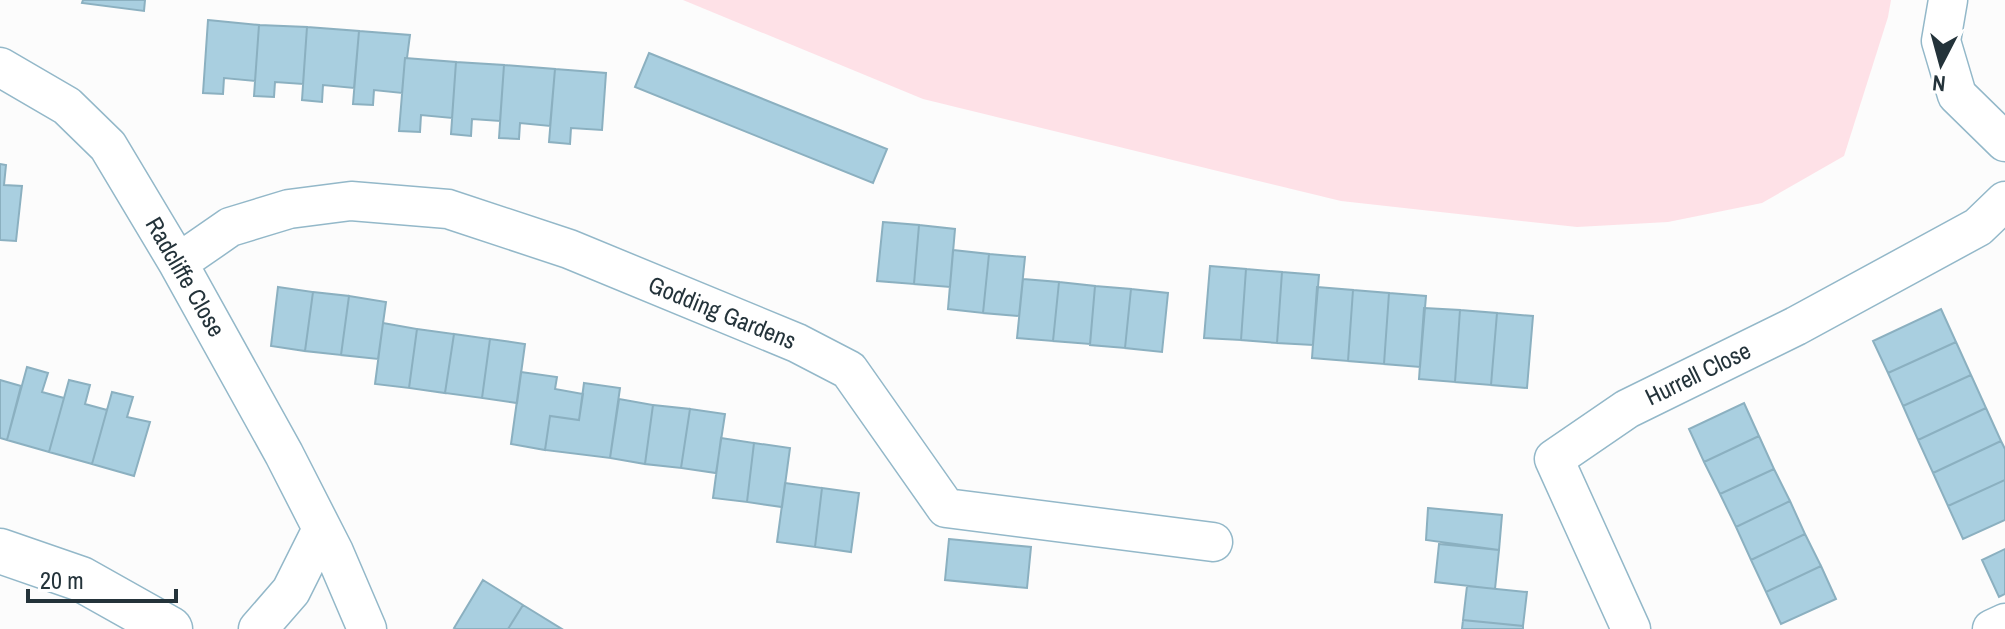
<svg xmlns="http://www.w3.org/2000/svg" width="2005" height="629" font-family="'Archivo Narrow',sans-serif">
<style>
.green{fill:#fee1e7}
.building{fill:#a9cfe0;stroke:#8bb0c0;stroke-width:2}
.lines{fill:none;stroke-linecap:round;stroke-linejoin:round}
.minor-casing{stroke:#93b8c9;stroke-width:41}
.tertiary-casing{stroke:#93b8c9;stroke-width:47}
.minor{stroke:#fff;stroke-width:38}
.tertiary{stroke:#fff;stroke-width:44}
.labels{text-anchor:middle;stroke-width:6;stroke-linejoin:round;paint-order:stroke}
.street-label{font-size:24px;fill:#24333a;stroke:#fff}
</style>
<rect width="100%" height="100%" fill="#fcfcfc"/>
<path class="green" d="M 683,0 L 1891,0 L 1888,17 L 1844,156 L 1762,203 L 1668,222 L 1577,227 L 1341,201 L 923,99 Z"/>
<path class="building" d="M 83,0 L 145,0 L 144,11 L 82,3 Z
M 208,20 L 259,25 L 255,81 L 224,78 L 223,94 L 203,93 Z
M 259,25 L 307,27 L 303,84 L 275,82 L 274,97 L 254,96 Z
M 307,27 L 359,31 L 354,88 L 323,85 L 322,102 L 302,100 Z
M 359,31 L 410,35 L 407,58 L 405,58 L 402,93 L 374,90 L 373,105 L 353,104 Z
M 649,53 L 887,149 L 873,183 L 635,87 Z
M 405,58 L 456,62 L 452,118 L 421,115 L 420,132 L 399,131 Z
M 456,62 L 504,65 L 500,121 L 472,119 L 471,136 L 451,134 Z
M 504,65 L 555,69 L 550,126 L 520,123 L 519,139 L 499,138 Z
M 555,69 L 606,73 L 602,130 L 571,128 L 570,144 L 549,142 Z
M 0,164 L 6,165 L 4,185 L 22,186 L 16,241 L 0,240 Z
M 883,222 L 919,225 L 914,284 L 877,281 Z
M 919,225 L 955,229 L 950,287 L 914,284 Z
M 953,250 L 989,254 L 983,313 L 948,309 Z
M 989,254 L 1025,257 L 1019,316 L 983,313 Z
M 1210,266 L 1246,269 L 1241,340 L 1204,338 Z
M 1246,269 L 1282,272 L 1277,343 L 1241,340 Z
M 1282,272 L 1319,275 L 1313,345 L 1277,343 Z
M 1023,279 L 1059,282 L 1053,341 L 1017,338 Z
M 1059,282 L 1095,286 L 1090,344 L 1053,341 Z
M 1095,286 L 1131,289 L 1125,348 L 1090,345 Z
M 278,287 L 313,292 L 305,351 L 271,346 Z
M 1317,287 L 1353,290 L 1348,361 L 1312,358 Z
M 1131,289 L 1168,293 L 1162,352 L 1125,348 Z
M 1353,290 L 1389,293 L 1384,364 L 1348,361 Z
M 313,292 L 349,296 L 341,355 L 305,351 Z
M 1389,293 L 1426,296 L 1420,367 L 1384,364 Z
M 349,296 L 386,302 L 378,359 L 341,355 Z
M 1424,308 L 1460,310 L 1455,382 L 1419,379 Z
M 1941,309 L 1956,342 L 1888,373 L 1873,341 Z
M 1460,310 L 1497,313 L 1491,385 L 1455,382 Z
M 1497,313 L 1533,316 L 1527,388 L 1491,385 Z
M 383,323 L 417,329 L 409,388 L 375,384 Z
M 417,329 L 454,334 L 445,393 L 409,388 Z
M 454,334 L 490,339 L 482,398 L 445,393 Z
M 490,339 L 525,344 L 517,403 L 482,398 Z
M 1956,342 L 1971,375 L 1903,406 L 1888,373 Z
M 27,367 L 48,373 L 42,392 L 64,398 L 49,452 L 7,440 Z
M 521,372 L 557,377 L 555,389 L 583,394 L 579,420 L 550,416 L 545,450 L 511,444 Z
M 1971,375 L 1986,408 L 1918,440 L 1903,406 Z
M 0,380 L 21,386 L 7,440 L 0,438 Z
M 69,380 L 90,385 L 85,404 L 107,410 L 92,464 L 49,452 Z
M 584,383 L 620,388 L 610,458 L 545,450 L 550,416 L 579,420 Z
M 112,392 L 133,397 L 127,417 L 150,422 L 134,476 L 92,464 Z
M 619,399 L 653,405 L 645,464 L 610,458 Z
M 1744,403 L 1759,436 L 1704,462 L 1689,429 Z
M 653,405 L 690,409 L 681,468 L 645,464 Z
M 1986,408 L 2001,441 L 1933,473 L 1918,440 Z
M 690,409 L 725,414 L 716,473 L 681,468 Z
M 1759,436 L 1774,469 L 1720,494 L 1704,462 Z
M 721,438 L 754,443 L 747,502 L 713,498 Z
M 2001,441 L 2005,449 L 2005,480 L 1948,506 L 1933,473 Z
M 754,443 L 790,448 L 782,507 L 747,502 Z
M 1774,469 L 1790,501 L 1736,527 L 1720,494 Z
M 2005,480 L 2005,520 L 1963,539 L 1948,506 Z
M 785,483 L 822,488 L 815,547 L 777,542 Z
M 822,488 L 859,493 L 851,552 L 815,547 Z
M 1790,501 L 1805,534 L 1751,560 L 1736,527 Z
M 1428,508 L 1502,515 L 1499,550 L 1426,540 Z
M 1805,534 L 1821,566 L 1766,592 L 1751,560 Z
M 949,539 L 1031,547 L 1027,588 L 945,580 Z
M 1439,544 L 1499,550 L 1495,589 L 1435,582 Z
M 2005,549 L 2005,594 L 1999,597 L 1982,560 Z
M 1821,566 L 1836,599 L 1781,624 L 1766,592 Z
M 483,580 L 523,605 L 508,629 L 456,629 L 454,628 Z
M 1467,586 L 1527,592 L 1523,626 L 1463,620 Z
M 523,605 L 562,629 L 508,629 Z
M 1463,620 L 1523,626 L 1523,629 L 1462,629 Z"/>
<g class="lines">
<defs>
<path id="minor" d="M 1948,0 L 1941,41 L 1957,95 L 2005,142
M 0,67 L 67,106 L 108,146 L 178,263 L 284,454 L 334,552 L 367,629
M 178,263 L 230,227 L 289,209 L 351,201 L 448,209 L 569,249 L 797,343 L 849,370 L 946,508 L 1213,542
M 258,629 L 291,591 L 322,529
M 1631,629 L 1554,459 L 1627,409 L 1796,326 L 1978,227 L 2005,201
M 1992,629 L 2005,623"/>
<path id="tertiary" d="M 0,551 L 81,579 L 170,629"/>
</defs>
<use href="#minor" class="minor-casing"/>
<use href="#tertiary" class="tertiary-casing"/>
<use href="#minor" class="minor"/>
<use href="#tertiary" class="tertiary"/>
</g>
<g class="labels">
<g class="street-label">
<text transform="translate(185 277) rotate(60)" y="8">Radcliffe Close</text>
<text transform="translate(722 313) rotate(22)" y="8">Godding Gardens</text>
<text transform="translate(1698 374) rotate(-26)" y="8">Hurrell Close</text>
</g>
</g>
<g transform="translate(1941 64) rotate(186)" stroke="#ffffff" stroke-width="6" paint-order="stroke">
<path d="M0-6L14 30L0 20L-14 30Z" fill="#24333a"/>
<text y="-12" font-size="22" font-weight="bold" text-anchor="middle" fill="#24333a">N</text>
</g>
<path d="M28 589v12h148v-12" fill="none" stroke="#24333a" stroke-width="4"/>
<text x="40" y="589" font-size="24" fill="#24333a" stroke="#ffffff" stroke-width="6" paint-order="stroke">20 m</text>
</svg>
